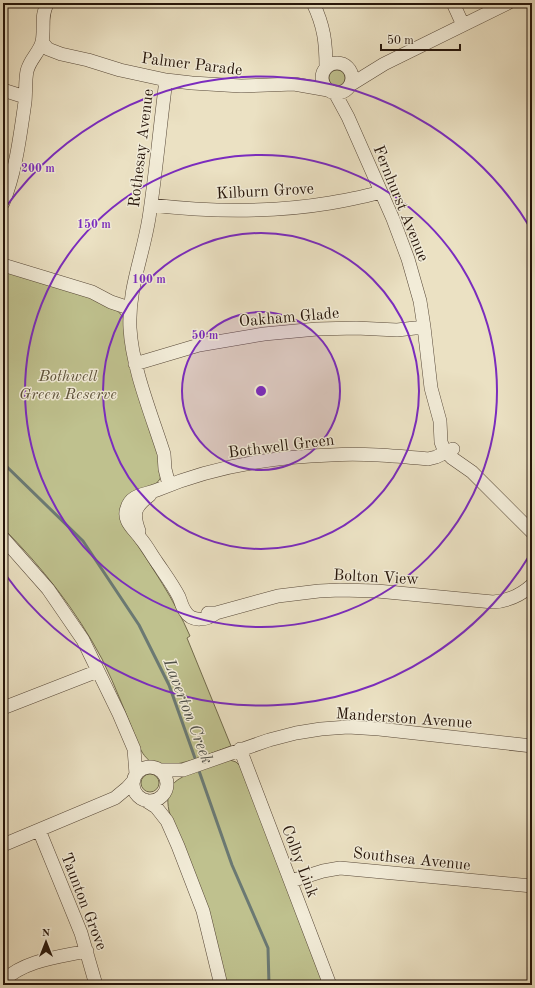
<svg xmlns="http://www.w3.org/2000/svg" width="535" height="988" font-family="'Old Standard TT',serif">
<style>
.green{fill:#bfc18e;stroke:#726b4c}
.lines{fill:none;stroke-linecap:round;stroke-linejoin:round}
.stream{stroke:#6b7973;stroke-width:3}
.street-casing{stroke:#574838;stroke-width:14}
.street{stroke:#f2ecd8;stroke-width:13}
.ring{fill:none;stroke:#7b2cbf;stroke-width:2}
.labels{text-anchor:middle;stroke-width:3;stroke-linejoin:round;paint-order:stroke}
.street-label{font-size:16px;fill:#26150a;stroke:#f2ecd8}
.park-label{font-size:16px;font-style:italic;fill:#5c5138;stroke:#f2ecd8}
.water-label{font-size:17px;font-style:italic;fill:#4e4f47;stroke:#f2ecd8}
.centre{fill:#7b2cbf;stroke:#f2ecd8;stroke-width:2}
.ring-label{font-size:12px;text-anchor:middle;font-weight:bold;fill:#7b2cbf;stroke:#f2ecd8;stroke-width:3;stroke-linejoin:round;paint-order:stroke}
</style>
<rect width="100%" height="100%" fill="#ebe1c3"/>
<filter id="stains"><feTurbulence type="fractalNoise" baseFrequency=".005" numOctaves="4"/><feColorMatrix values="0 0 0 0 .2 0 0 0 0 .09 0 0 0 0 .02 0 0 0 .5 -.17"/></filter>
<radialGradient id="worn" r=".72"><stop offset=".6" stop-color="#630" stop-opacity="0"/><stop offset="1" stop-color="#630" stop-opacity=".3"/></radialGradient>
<path class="green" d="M329 78a8 8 0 1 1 16 0a8 8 0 1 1-16 0Z
M 3,271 L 93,298 L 116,309 L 123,317 L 156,446 L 161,474 L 160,479 L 155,485 L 130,534 C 152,567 174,599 190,636 L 187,638 L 231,746 C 213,752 170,772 153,763 C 146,759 142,753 139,746 C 127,717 116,687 102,659 C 76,610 42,567 3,528 Z
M 230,760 L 236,762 L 240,766 L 325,985 L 226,985 L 169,811 C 164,785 175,779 197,771 C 208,767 219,764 230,760 Z
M141 783a9 9 0 1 1 18 0a9 9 0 1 1-18 0Z"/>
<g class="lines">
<path class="stream" d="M 3,463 L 83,541 L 139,625 L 169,685 L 196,761
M 198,768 L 232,865 L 268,948 L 269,985"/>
<defs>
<path id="street" d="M 313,3 C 324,26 326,42 326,68
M 453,3 L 463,25
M 42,42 L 48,49 L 61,54 L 88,60 L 120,70 L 166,80 L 192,83 L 241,86 L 294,84 L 328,90
M322 78a15 15 0 1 1 30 0a15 15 0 1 1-30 0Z
M 166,80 C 160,126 156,172 149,218 C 143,256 128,289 130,328 C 132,368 152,416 164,454 L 165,469 L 169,485
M 350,85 L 384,64 L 508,3
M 3,90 L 25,97
M 335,93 L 348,117 L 393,219 L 408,259 L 420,301 L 424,327 L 431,388 L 440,421 L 441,442 L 444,450 L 452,458 L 472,472 L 532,532
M 3,203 C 16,171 20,136 25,102 C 26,92 25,81 27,71 C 30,59 39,53 42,42 C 45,29 40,14 48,3
M 151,205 C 211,212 270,213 330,203 C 347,200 364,197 381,192
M 3,265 L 92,292 L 111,302 L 129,308
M 135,364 L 199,345 L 264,334 L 317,329 L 356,328 L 397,330 L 424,327
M 139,531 C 132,512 135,507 150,495
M 3,538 L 48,589 L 83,640 L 119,714 L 134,749 L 136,774
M 208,613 L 216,613 L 278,596 L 319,591 L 340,590 L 377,591 L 493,602 C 509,601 521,595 532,585
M 216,613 C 207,620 192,623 185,611 C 182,607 181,602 179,597 C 173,585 164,573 156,561 C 151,554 147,546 141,539 C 134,529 122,521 127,508 C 131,494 145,495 157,490 C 211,467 272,457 331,455 C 363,453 395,456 428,459 L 436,457 L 453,449
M 3,708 L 98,671
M 240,749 L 330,985
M133 784a17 17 0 1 1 34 0a17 17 0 1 1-34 0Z
M 160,770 L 183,770 L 269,740 L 296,733 L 321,729 L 348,727 L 379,729 L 532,746
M 145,800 L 156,807 L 167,821 L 178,846 L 203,911 L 221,985
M 39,830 L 81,933 L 96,985
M 3,845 L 115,798 L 127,788 L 134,780
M 291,881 L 323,871 L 340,868 L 532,886
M 3,981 C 25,960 59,957 87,951"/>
</defs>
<use href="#street" class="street-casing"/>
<use href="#street" class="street"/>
</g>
<circle cx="261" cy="391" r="79" fill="#7b2cbf" fill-opacity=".12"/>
<g class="ring">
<circle cx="261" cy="391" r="79"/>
<circle cx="261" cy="391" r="158"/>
<circle cx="261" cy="391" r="236"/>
<path d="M531 553A315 315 0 0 1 5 574M5 208A315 315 0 0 1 531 229"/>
</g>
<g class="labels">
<g class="street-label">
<text transform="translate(192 63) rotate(7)" y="6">Palmer Parade</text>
<text transform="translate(140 148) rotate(-83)" y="6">Rothesay Avenue</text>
<text transform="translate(265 190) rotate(-3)" y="6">Kilburn Grove</text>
<text transform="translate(402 203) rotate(68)" y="6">Fernhurst Avenue</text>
<text transform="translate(289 316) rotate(-5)" y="6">Oakham Glade</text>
<text transform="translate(281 445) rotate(-7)" y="6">Bothwell Green</text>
<text transform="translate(376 576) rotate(3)" y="6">Bolton View</text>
<text transform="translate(404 717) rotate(4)" y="6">Manderston Avenue</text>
<text transform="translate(412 858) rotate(6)" y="6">Southsea Avenue</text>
<text transform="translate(301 861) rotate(69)" y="6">Colby Link</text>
<text transform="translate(85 901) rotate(69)" y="6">Taunton Grove</text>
</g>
<g class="park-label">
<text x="68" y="381">Bothwell<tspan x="68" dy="18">Green Reserve</tspan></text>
</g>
<g class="water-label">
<text transform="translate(189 711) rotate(69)" y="6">Laverton Creek</text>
</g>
</g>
<circle cx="261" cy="391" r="6" class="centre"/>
<g class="ring-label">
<text x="38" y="172">200 m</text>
<text x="94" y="228">150 m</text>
<text x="149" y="283">100 m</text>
<text x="205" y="339">50 m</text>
</g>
<rect width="535" height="988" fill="none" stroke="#ebe1c3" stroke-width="16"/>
<rect x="4" y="4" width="527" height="980" fill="none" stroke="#26150a" stroke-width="2"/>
<rect x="8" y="8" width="519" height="972" fill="none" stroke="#26150a"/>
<g transform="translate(46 942)" stroke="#f2ecd8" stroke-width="3" paint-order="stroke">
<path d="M0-3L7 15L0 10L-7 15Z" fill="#26150a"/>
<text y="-6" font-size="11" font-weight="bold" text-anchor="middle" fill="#26150a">N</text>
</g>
<path d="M381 44v6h79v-6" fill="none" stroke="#26150a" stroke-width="2"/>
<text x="387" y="44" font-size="12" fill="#26150a" stroke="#f2ecd8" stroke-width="3" paint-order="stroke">50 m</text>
<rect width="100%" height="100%" filter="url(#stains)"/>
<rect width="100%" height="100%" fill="url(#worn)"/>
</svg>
